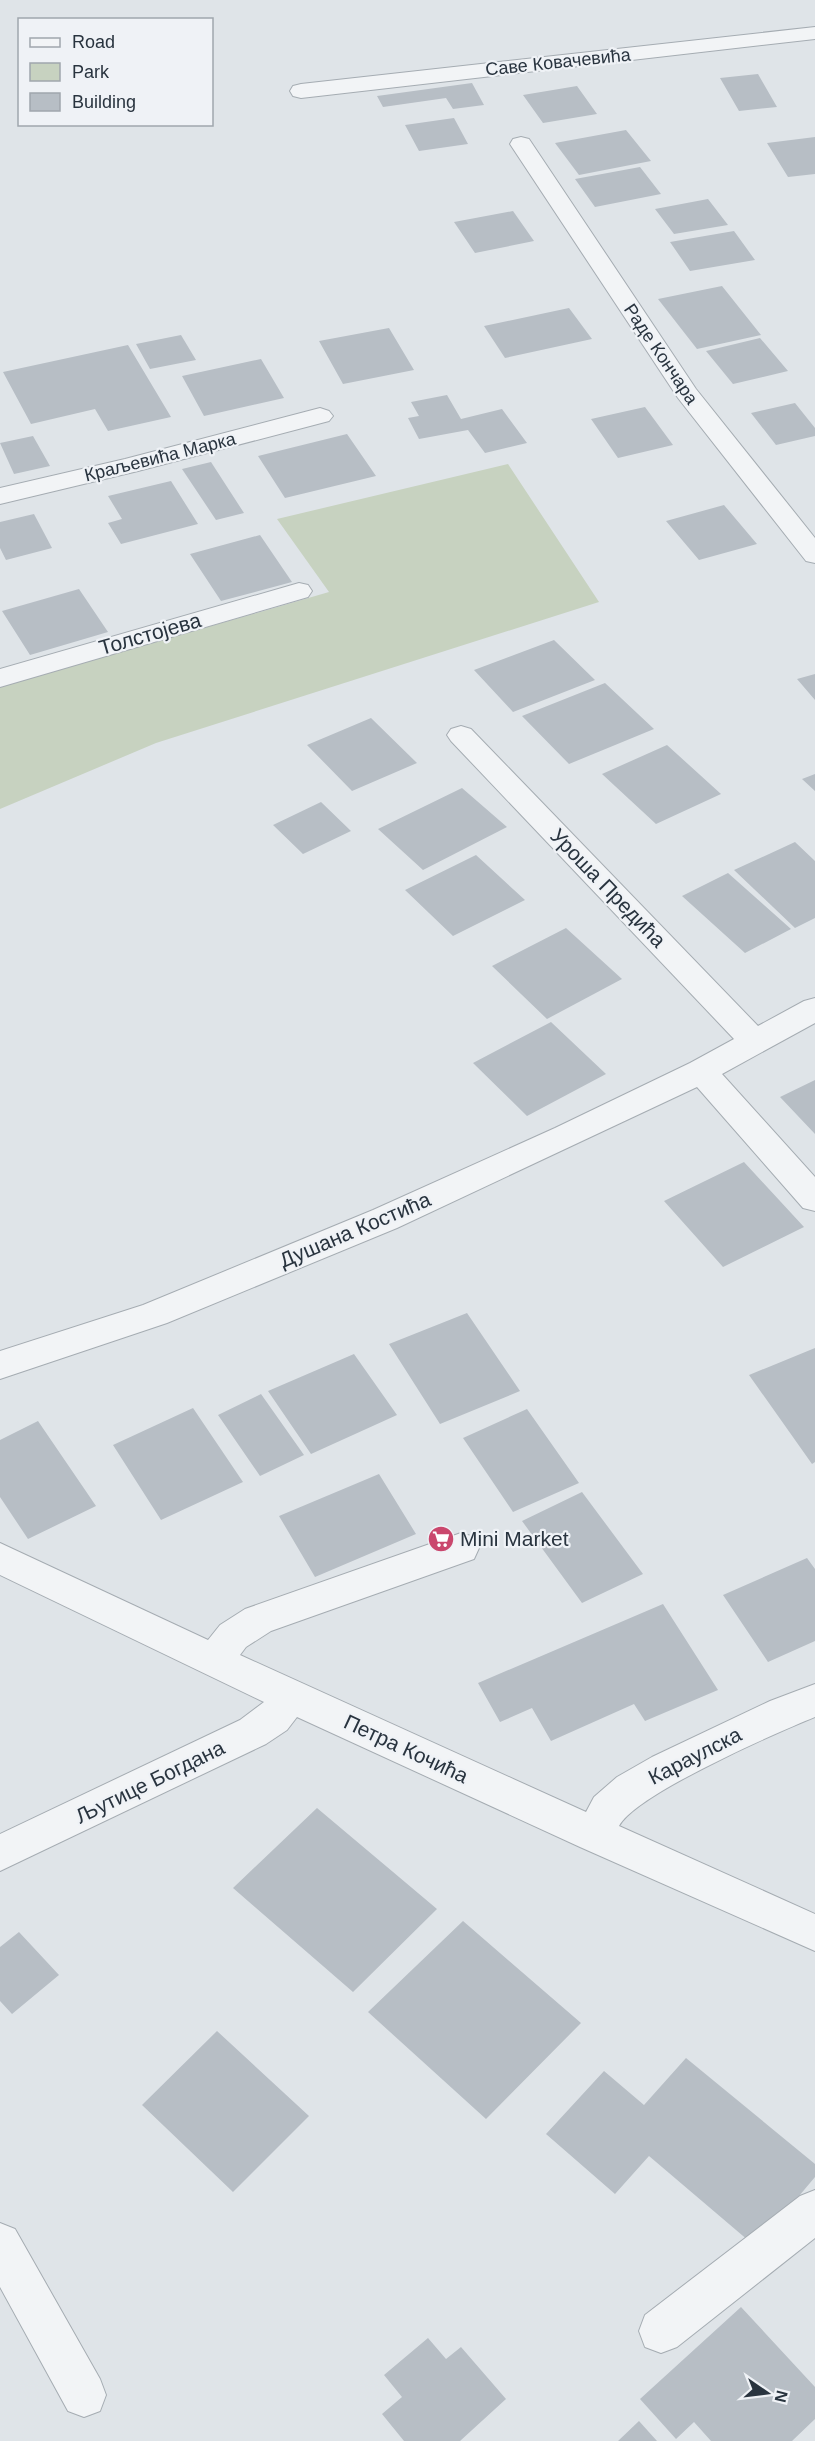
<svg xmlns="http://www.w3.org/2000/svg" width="815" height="2441" font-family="Helvetica,sans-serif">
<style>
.green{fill:#c7d2c0}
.building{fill:#b7bec5}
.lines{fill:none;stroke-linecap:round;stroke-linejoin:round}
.minor-casing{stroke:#a5acb2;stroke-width:2}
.minor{fill:#f2f4f6;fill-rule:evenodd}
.labels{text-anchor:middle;stroke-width:4.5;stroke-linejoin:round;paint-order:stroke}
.far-street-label{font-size:18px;fill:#29343f;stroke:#eff2f6}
.street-label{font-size:21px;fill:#29343f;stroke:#eff2f6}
.poi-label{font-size:21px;fill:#29343f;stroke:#eff2f6;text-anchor:start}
</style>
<rect width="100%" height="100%" fill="#dfe4e8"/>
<path class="green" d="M 508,464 L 599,602 L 156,743 L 0,809 L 0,687 L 329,592 L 277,519 Z"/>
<path class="building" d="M 758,74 L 777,107 L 739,111 L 720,78 Z
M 472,83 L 484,105 L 453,109 L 446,98 L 383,107 L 377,96 Z
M 577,86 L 597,114 L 543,123 L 523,95 Z
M 454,118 L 468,144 L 419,151 L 405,125 Z
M 626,130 L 651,161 L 579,175 L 555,143 Z
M 815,137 L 815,174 L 788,177 L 767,143 Z
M 640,167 L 661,194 L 595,207 L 575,179 Z
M 708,199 L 728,225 L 674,234 L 655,209 Z
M 513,211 L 534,241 L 475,253 L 454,222 Z
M 734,231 L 755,260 L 690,271 L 670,242 Z
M 722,286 L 761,335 L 697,349 L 658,299 Z
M 569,308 L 592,339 L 505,358 L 484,326 Z
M 389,328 L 414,370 L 343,384 L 319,341 Z
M 181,335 L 196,360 L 150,369 L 136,344 Z
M 760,338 L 788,371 L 733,384 L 706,351 Z
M 128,345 L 171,417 L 108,431 L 95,409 L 31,424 L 3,372 Z
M 261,359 L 284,398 L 204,416 L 182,376 Z
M 447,395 L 461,419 L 502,409 L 527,443 L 485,453 L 468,430 L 419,439 L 408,418 L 419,416 L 411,402 Z
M 795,403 L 815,428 L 815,436 L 776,445 L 751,413 Z
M 645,407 L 673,445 L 618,458 L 591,419 Z
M 347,434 L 376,476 L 285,498 L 258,456 Z
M 33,436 L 50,466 L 14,474 L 0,443 Z
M 211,462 L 244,513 L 216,520 L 182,469 Z
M 171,481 L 198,524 L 121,544 L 108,523 L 122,519 L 108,496 Z
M 724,505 L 757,544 L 699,560 L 666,521 Z
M 34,514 L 52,548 L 6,560 L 0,548 L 0,522 Z
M 260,535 L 292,582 L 221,601 L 190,554 Z
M 79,589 L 108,632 L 30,655 L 2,611 Z
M 554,640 L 595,680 L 513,712 L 474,670 Z
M 815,674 L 815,700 L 797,679 Z
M 605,683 L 654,729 L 569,764 L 522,716 Z
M 371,718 L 417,763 L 352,791 L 307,745 Z
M 667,745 L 721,794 L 656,824 L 602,774 Z
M 815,774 L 815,791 L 802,779 Z
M 462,788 L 507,827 L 423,870 L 378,829 Z
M 321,802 L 351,831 L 303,854 L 273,825 Z
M 795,842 L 815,861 L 815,918 L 795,928 L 734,870 Z
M 476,855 L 525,900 L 453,936 L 405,890 Z
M 728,873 L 791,929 L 745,953 L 682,896 Z
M 566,928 L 622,979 L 547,1019 L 492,966 Z
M 551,1022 L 606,1074 L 527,1116 L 473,1063 Z
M 815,1080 L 815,1134 L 780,1097 Z
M 744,1162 L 804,1227 L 723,1267 L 664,1201 Z
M 467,1313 L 520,1391 L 440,1424 L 389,1344 Z
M 815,1348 L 815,1462 L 812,1464 L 749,1375 Z
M 354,1354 L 397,1415 L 311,1454 L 268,1391 Z
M 261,1394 L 304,1455 L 260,1476 L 218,1415 Z
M 193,1408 L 243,1482 L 161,1520 L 113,1445 Z
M 527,1409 L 579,1483 L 513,1512 L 463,1438 Z
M 38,1421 L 96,1506 L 28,1539 L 0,1497 L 0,1440 Z
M 379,1474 L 416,1534 L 315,1577 L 279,1516 Z
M 582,1492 L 643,1574 L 582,1603 L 522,1521 Z
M 807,1558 L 815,1569 L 815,1641 L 768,1662 L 723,1595 Z
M 663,1604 L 718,1690 L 645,1721 L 634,1704 L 551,1741 L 532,1708 L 500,1722 L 478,1683 Z
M 317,1808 L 437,1909 L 353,1992 L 233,1888 Z
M 463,1921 L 581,2023 L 486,2119 L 368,2012 Z
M 19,1932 L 59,1975 L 12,2014 L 0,2001 L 0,1947 Z
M 217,2031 L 309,2116 L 233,2192 L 142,2105 Z
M 686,2058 L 815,2164 L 815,2177 L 756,2247 L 649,2156 L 615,2194 L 546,2134 L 604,2071 L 644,2105 Z
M 741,2307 L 815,2387 L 815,2419 L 792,2441 L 711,2441 L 694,2422 L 676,2439 L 640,2399 Z
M 428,2338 L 446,2359 L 461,2347 L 506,2399 L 460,2441 L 404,2441 L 382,2414 L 402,2397 L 384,2375 Z
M 639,2421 L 657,2441 L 618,2441 Z"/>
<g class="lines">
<defs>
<path id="minor" d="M 815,27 L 815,39 L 301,98 L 293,96 L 290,91 L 293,86 L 301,84 Z
M 521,137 L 529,139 L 696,389 L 815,538 L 815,563 L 806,561 L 678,398 L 510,144 L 513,139 Z
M 320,408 L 329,411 L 333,416 L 329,421 L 138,471 L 0,504 L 0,488 L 125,459 Z
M 299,583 L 308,585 L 312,591 L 308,597 L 0,687 L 0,669 Z
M 461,726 L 471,729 L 758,1026 L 804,1001 L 815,998 L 815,1023 L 722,1074 L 815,1177 L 815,1211 L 803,1208 L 697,1087 L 397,1228 L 167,1323 L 0,1379 L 0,1351 L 143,1305 L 373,1210 L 555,1128 L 690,1063 L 734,1039 L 451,741 L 447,735 L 451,729 Z
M 461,1533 L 474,1537 L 479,1548 L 474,1559 L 271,1631 L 246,1647 L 240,1655 L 586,1812 L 594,1797 L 617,1777 L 652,1757 L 770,1701 L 815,1684 L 815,1717 C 776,1733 636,1794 619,1826 L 815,1914 L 815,1951 L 580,1847 L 297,1717 L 287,1730 L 266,1744 L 0,1871 L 0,1834 L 240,1720 L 264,1702 L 0,1575 L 0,1543 L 208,1640 L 220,1625 L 245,1609 Z
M 815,2190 L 815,2238 L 677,2347 L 661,2353 L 645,2347 L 639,2331 L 645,2315 L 800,2196 Z
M 0,2223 L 15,2229 L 100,2379 L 106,2395 L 100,2411 L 84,2417 L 68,2411 L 0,2287 Z"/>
</defs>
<use href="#minor" class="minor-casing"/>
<use href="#minor" class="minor"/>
</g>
<defs>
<symbol id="supermarket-disc" viewBox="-11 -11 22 22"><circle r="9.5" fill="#ca476d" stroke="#eff2f6"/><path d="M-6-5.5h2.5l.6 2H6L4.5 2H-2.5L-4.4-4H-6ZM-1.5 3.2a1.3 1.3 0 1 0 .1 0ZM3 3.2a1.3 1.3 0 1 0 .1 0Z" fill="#fff"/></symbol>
</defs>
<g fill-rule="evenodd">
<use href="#supermarket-disc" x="426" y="1524" width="30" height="30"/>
</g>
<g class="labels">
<g class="far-street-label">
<text transform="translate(558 62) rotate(-6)" y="6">Саве Ковачевића</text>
<text transform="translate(661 354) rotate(56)" y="6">Раде Кончара</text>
<text transform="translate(160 457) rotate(-14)" y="6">Краљевића Марка</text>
</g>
<g class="street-label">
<text transform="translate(150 634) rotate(-16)" y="7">Толстојева</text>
<text transform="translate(608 888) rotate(46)" y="7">Уроша Предића</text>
<text transform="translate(355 1230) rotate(-23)" y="7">Душана Костића</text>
<text transform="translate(406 1749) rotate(25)" y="7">Петра Кочића</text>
<text transform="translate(695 1756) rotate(-27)" y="7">Караулска</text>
<text transform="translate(150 1782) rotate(-26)" y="7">Љутице Богдана</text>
</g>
<g class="poi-label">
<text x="460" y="1546">Mini Market</text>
</g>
</g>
<rect x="18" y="18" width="195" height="108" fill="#eff2f6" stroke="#a0a6ad" stroke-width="1.5"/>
<rect x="30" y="38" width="30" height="9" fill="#f2f4f6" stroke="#a0a6ad" stroke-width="1.5"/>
<text x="72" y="48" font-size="18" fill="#29343f">Road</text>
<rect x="30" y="63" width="30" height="18" fill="#c7d2c0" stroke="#a0a6ad" stroke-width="1.5"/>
<text x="72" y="78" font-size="18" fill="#29343f">Park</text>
<rect x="30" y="93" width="30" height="18" fill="#b7bec5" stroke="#a0a6ad" stroke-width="1.5"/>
<text x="72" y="108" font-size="18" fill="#29343f">Building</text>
<g transform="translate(767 2393) rotate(104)" stroke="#eff2f6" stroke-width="4.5" paint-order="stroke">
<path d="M0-4.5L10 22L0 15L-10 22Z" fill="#29343f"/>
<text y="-9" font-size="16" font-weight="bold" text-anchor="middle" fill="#29343f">N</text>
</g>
</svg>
